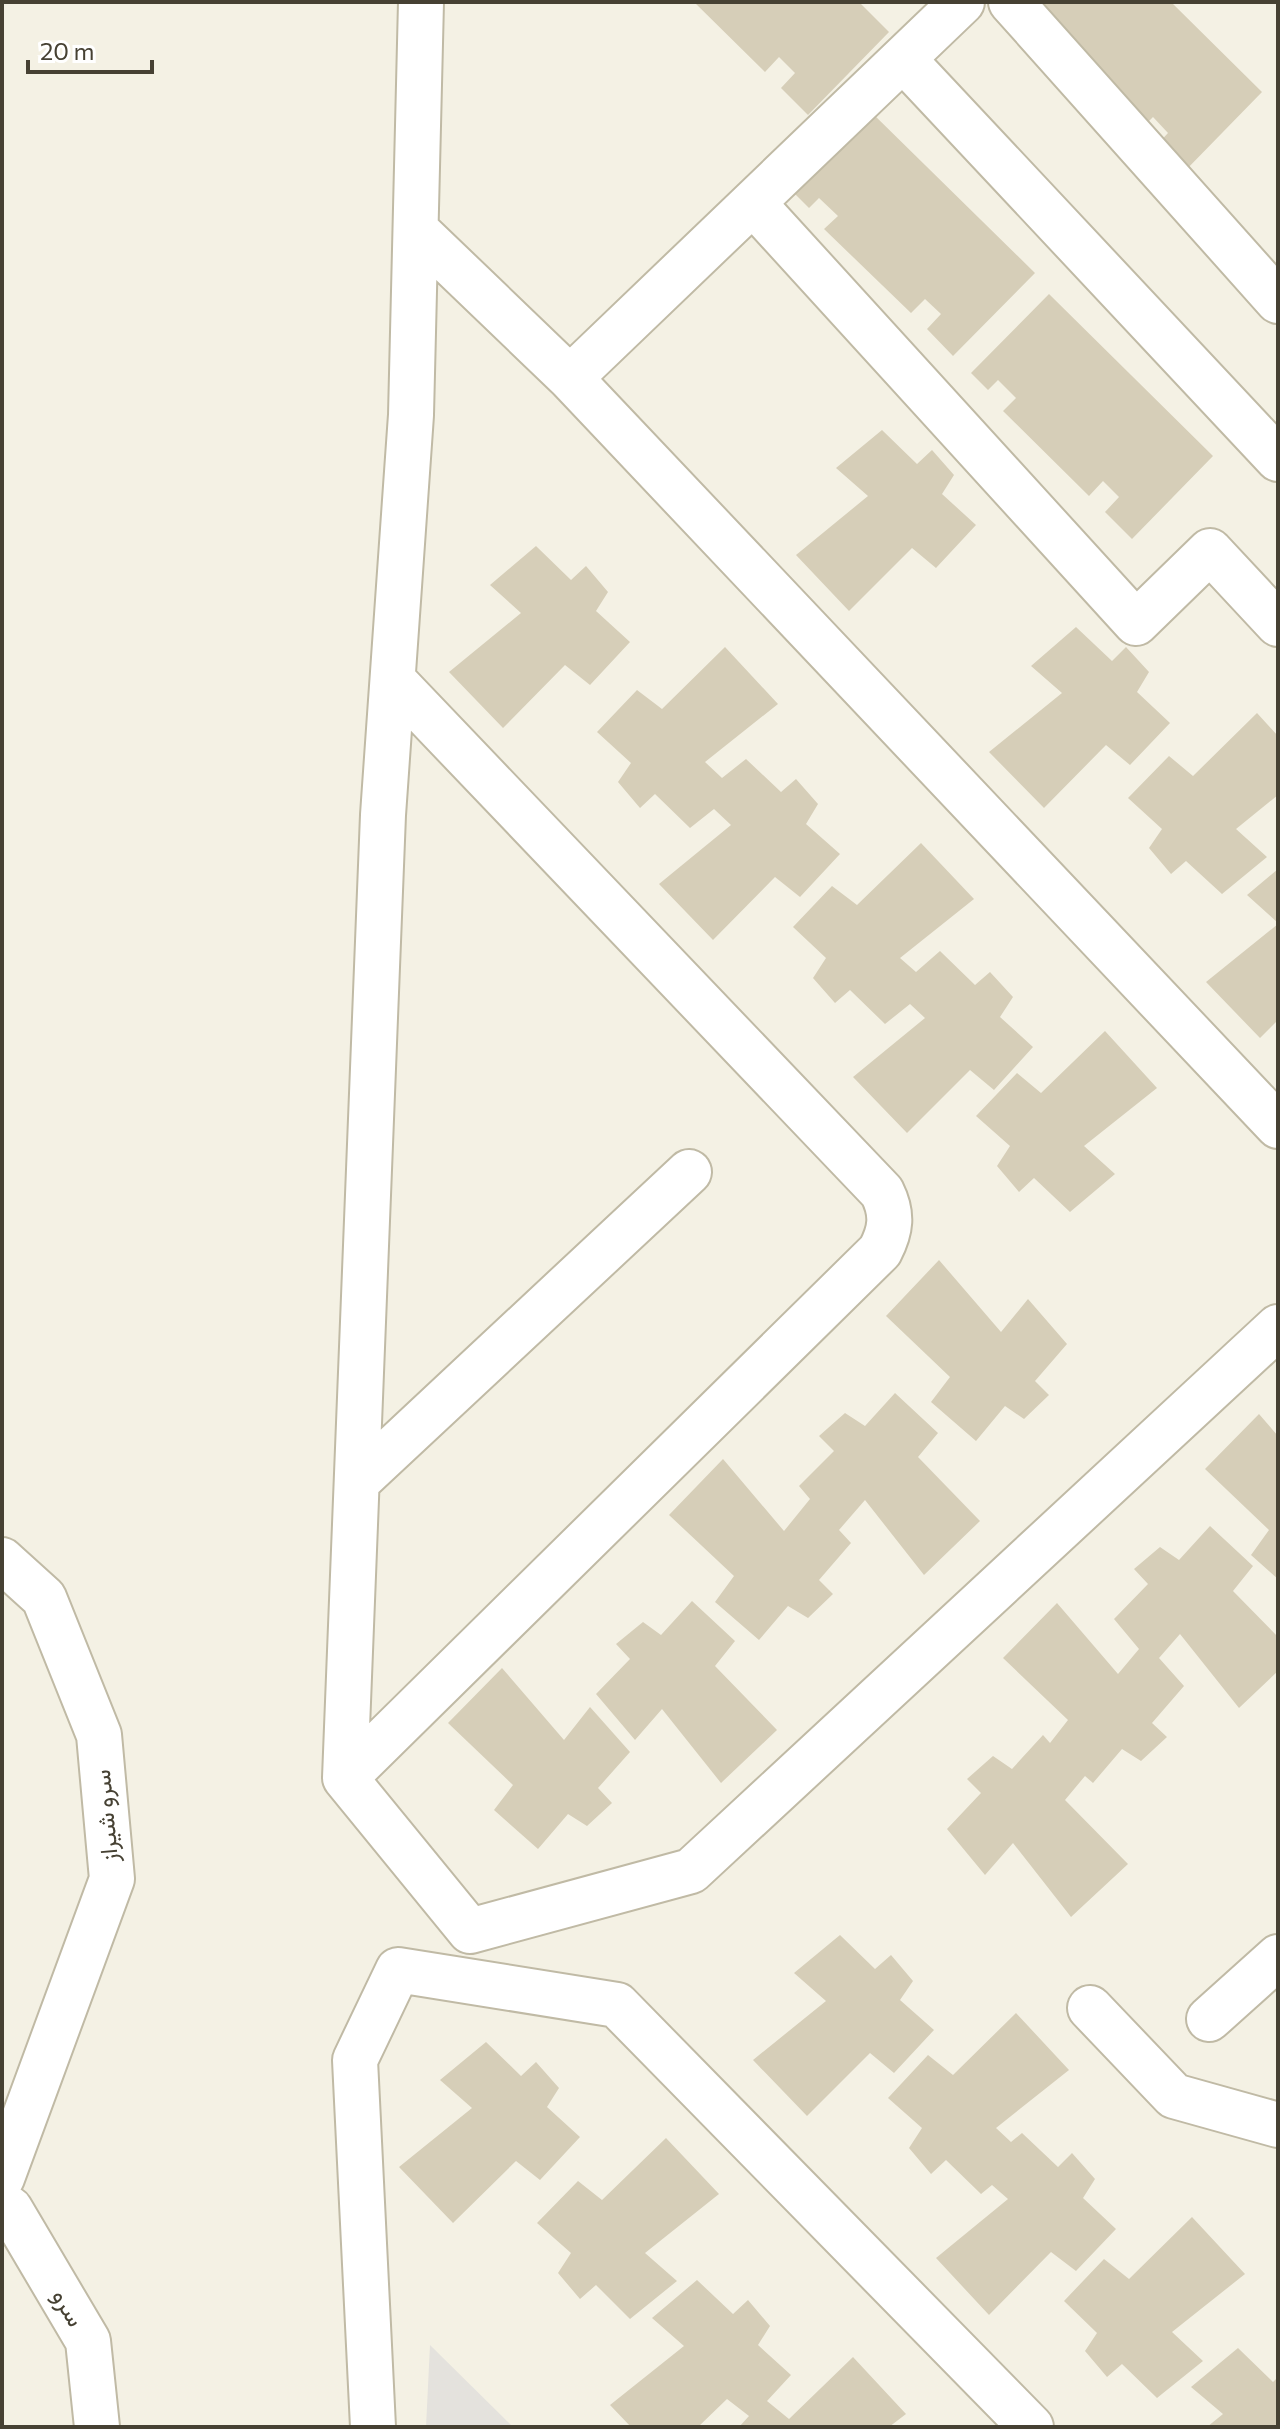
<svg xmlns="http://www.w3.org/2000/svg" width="1280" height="2429" font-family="Commissioner,Vazirmatn,sans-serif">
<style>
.parking{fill:#e4e2dd}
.building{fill:#d6ceb8}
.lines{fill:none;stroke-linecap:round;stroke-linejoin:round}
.street-casing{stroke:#c0baa5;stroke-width:48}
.street{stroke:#fff;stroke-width:44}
.labels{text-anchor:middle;stroke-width:7;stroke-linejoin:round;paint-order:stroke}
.street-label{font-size:24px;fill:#464133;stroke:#fff}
</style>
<rect width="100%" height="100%" fill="#f4f1e4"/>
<path class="parking" d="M 430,2345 L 513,2427 L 426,2427 Z"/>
<path class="building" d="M 694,2 L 859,2 L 889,32 L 808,115 L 781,88 L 795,73 L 779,57 L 765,72 Z
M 1027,2 L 1171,2 L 1262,92 L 1182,174 L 1154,148 L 1168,133 L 1153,117 L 1138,132 Z
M 870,111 L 1035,273 L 953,356 L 927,329 L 941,314 L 925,299 L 911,313 L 824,229 L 838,216 L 819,198 L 809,208 L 792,191 Z
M 1049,294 L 1213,456 L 1132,539 L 1105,512 L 1119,497 L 1103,481 L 1089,496 L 1003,411 L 1016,398 L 998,380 L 988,390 L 971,373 Z
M 882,430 L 917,464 L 932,450 L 954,475 L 942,494 L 976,525 L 936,568 L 912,548 L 849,611 L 796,555 L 868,496 L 836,468 Z
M 536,546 L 571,580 L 586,566 L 608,592 L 596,611 L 630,642 L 590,685 L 565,665 L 503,728 L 449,672 L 521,613 L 490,585 Z
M 1076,627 L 1112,661 L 1126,647 L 1149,672 L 1137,692 L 1170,723 L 1130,765 L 1106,745 L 1044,808 L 989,752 L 1062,693 L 1031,666 Z
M 725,647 L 778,704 L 705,762 L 722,778 L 746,759 L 781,792 L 796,779 L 818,804 L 806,824 L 840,854 L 800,897 L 775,877 L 713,940 L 659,884 L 731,825 L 714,809 L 690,828 L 655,794 L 640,808 L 618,782 L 631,763 L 597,732 L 637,690 L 662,709 Z
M 1257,713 L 1278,736 L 1278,795 L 1236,829 L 1267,857 L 1222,894 L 1186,861 L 1171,874 L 1149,848 L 1162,829 L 1128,798 L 1169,756 L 1193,776 Z
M 921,843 L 974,899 L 900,958 L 916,972 L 940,951 L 975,985 L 990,972 L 1013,997 L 1000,1017 L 1033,1047 L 994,1090 L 970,1070 L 907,1133 L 853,1077 L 925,1018 L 910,1004 L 885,1024 L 850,990 L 835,1003 L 813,978 L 826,958 L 793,927 L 832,886 L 857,905 Z
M 1278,869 L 1278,923 L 1247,895 Z
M 1278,924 L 1278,1020 L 1260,1038 L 1206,982 Z
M 1105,1031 L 1157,1088 L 1084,1146 L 1115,1174 L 1070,1212 L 1034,1178 L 1019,1192 L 997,1166 L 1010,1146 L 976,1116 L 1017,1073 L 1041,1093 Z
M 939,1260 L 1001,1332 L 1028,1299 L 1067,1344 L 1035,1381 L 1049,1395 L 1024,1419 L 1005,1406 L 976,1441 L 931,1402 L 950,1377 L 886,1316 Z
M 895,1393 L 938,1433 L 918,1457 L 980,1521 L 924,1575 L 865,1500 L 839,1530 L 851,1543 L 819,1580 L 833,1594 L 808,1618 L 788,1606 L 759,1640 L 715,1602 L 734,1576 L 669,1515 L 723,1459 L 784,1531 L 810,1499 L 799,1486 L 834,1451 L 819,1436 L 845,1413 L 865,1426 Z
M 1259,1414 L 1278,1436 L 1278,1579 L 1251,1555 L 1269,1530 L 1205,1469 Z
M 1210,1526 L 1253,1566 L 1233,1591 L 1278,1637 L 1278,1671 L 1239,1708 L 1180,1634 L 1159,1658 L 1184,1686 L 1152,1723 L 1167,1737 L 1141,1761 L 1122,1749 L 1093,1783 L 1085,1776 L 1065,1800 L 1128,1864 L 1071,1917 L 1013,1843 L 985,1875 L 947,1829 L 981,1793 L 967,1779 L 993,1756 L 1012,1769 L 1043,1735 L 1050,1743 L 1068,1720 L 1003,1658 L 1057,1603 L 1118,1674 L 1139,1649 L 1114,1619 L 1148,1584 L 1134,1569 L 1160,1547 L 1179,1560 Z
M 692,1601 L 735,1641 L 715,1666 L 777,1730 L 721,1783 L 662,1709 L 635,1740 L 596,1694 L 630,1659 L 616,1644 L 643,1622 L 661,1635 Z
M 502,1668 L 564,1740 L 590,1707 L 630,1752 L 598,1788 L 612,1803 L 587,1826 L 568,1814 L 538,1849 L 494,1810 L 513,1785 L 448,1723 Z
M 840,1935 L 875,1969 L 891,1955 L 913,1981 L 900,2000 L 934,2030 L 894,2073 L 870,2053 L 807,2116 L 753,2060 L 826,2001 L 794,1973 Z
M 1016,2013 L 1069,2070 L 996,2128 L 1011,2142 L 1022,2133 L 1058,2167 L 1072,2153 L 1095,2179 L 1083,2198 L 1116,2229 L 1076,2271 L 1051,2252 L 989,2315 L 936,2258 L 1008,2199 L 992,2185 L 981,2194 L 946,2160 L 931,2174 L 909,2148 L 922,2128 L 888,2098 L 928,2055 L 953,2075 Z
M 486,2042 L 521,2076 L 536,2062 L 559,2088 L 547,2107 L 580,2137 L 540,2180 L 516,2161 L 453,2223 L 399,2167 L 472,2108 L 440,2080 Z
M 666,2138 L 719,2194 L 645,2253 L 677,2281 L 630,2319 L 596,2285 L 580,2299 L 558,2273 L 571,2253 L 537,2223 L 578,2181 L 602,2200 Z
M 1192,2217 L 1245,2274 L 1172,2332 L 1203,2361 L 1157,2398 L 1122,2364 L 1107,2377 L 1085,2351 L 1097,2333 L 1064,2301 L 1104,2259 L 1129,2279 Z
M 697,2280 L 733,2314 L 748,2300 L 770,2326 L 758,2345 L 791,2375 L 767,2401 L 789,2419 L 853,2357 L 906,2414 L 889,2427 L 739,2427 L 749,2416 L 727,2399 L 698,2427 L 631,2427 L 610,2405 L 684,2346 L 652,2318 Z
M 1238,2348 L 1273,2382 L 1278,2377 L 1278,2427 L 1207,2427 L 1223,2414 L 1191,2387 Z"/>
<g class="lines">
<defs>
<path id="street" d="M 1011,2 L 1278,301
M 903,59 L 1278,459
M 753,203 L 1136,623 L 1210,551 L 1278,624
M 416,230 L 570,378 L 1278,1126
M 570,378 L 962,2
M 393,680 L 882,1192 C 893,1214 891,1230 880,1251 L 345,1778 L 470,1931 L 691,1871 L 1278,1327
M 357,1482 L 689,1172
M 2,1560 L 44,1598 L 99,1735 L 112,1879 L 2,2178
M 345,1778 L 383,815 L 411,415 L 421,2
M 1090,2008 L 1174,2096 L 1278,2125
M 1209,2019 L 1278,1957
M 2,2204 L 10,2209 L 88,2341 L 97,2427
M 373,2427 L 355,2060 L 398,1970 L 617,2005 L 1031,2427"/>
</defs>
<use href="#street" class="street-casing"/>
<use href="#street" class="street"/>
</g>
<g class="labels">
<g class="street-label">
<text transform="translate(106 1816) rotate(-95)" y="8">سرو شیراز</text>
<text transform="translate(68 2308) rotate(60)" y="8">سرو</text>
</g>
</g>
<rect width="1280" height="2429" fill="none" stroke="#464133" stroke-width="8"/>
<path d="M28 60v12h124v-12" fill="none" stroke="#464133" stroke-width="4"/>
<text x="40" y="60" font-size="24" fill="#464133" stroke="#ffffff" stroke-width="6" paint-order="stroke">20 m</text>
</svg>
